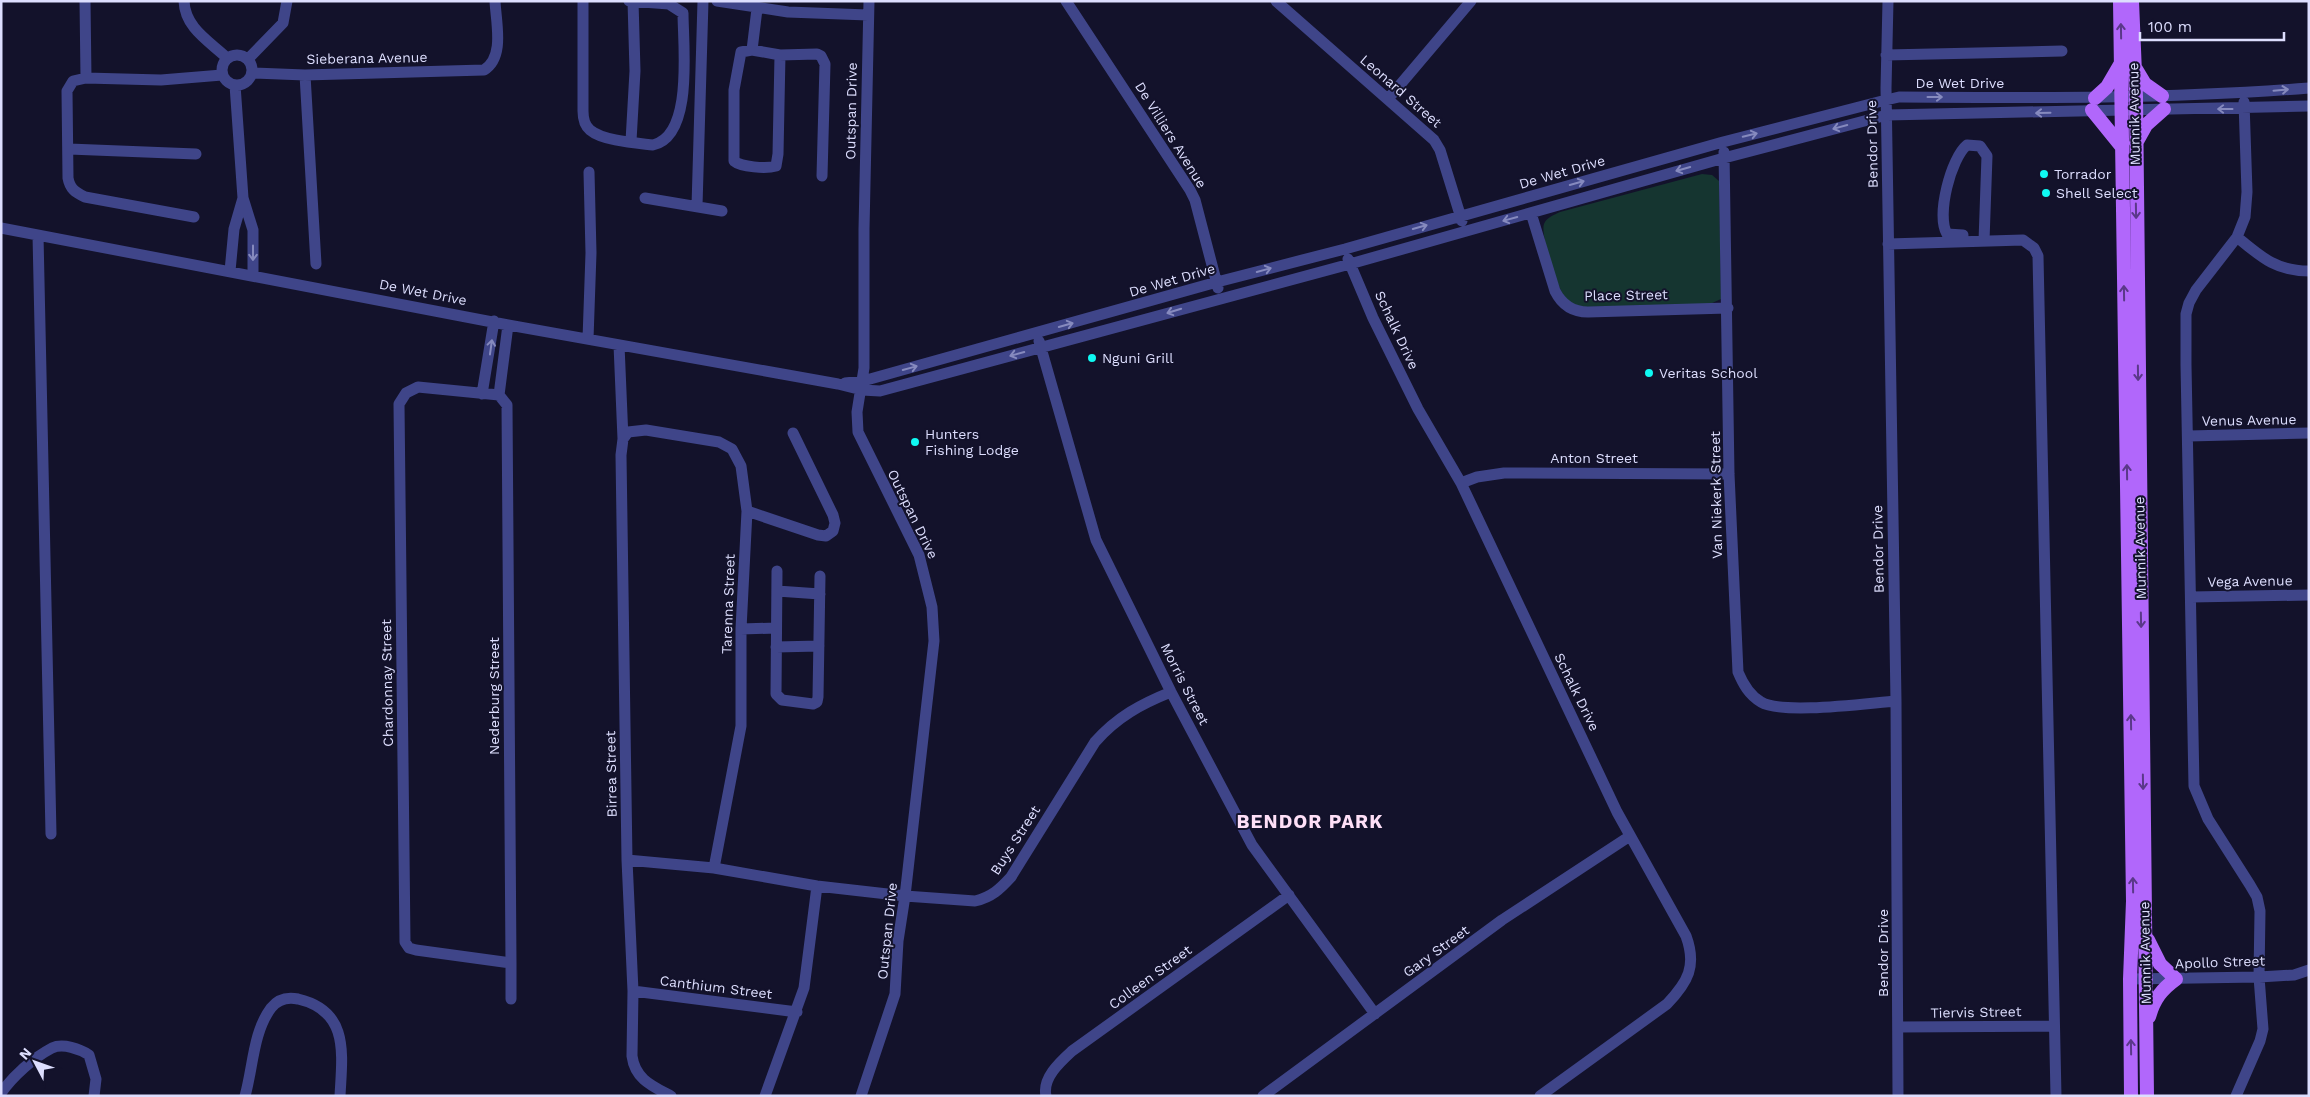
<svg xmlns="http://www.w3.org/2000/svg" width="2310" height="1097" font-family="'Work Sans',sans-serif">
<style>
.green{fill:#153530}
.lines{fill:none;stroke-linecap:round;stroke-linejoin:round}
.minor{stroke:#3f4589;stroke-width:11}
.major{stroke:#b167fb;stroke-width:14}
.oneway{stroke:#5a3889}
.oneway2{stroke:#868abe}
.poi-dot{fill:#0ff9f3;stroke:#13122b;stroke-width:2}
.labels{text-anchor:middle;stroke-width:4;stroke-linejoin:round;paint-order:stroke}
.street-label{font-size:14px;fill:#dddefe;stroke:#13122b}
.poi-label{font-size:14px;fill:#dddefe;stroke:#13122b;text-anchor:start}
.district-label{font-size:19px;font-weight:bold;letter-spacing:1px;fill:#fedff7;stroke:#13122b}
</style>
<rect width="100%" height="100%" fill="#13122b"/>
<path class="green" d="M 1702,174 L 1712,175 L 1719,181 L 1721,299 L 1710,304 L 1584,307 C 1577,306 1568,302 1564,296 C 1557,286 1540,234 1544,224 C 1547,217 1554,215 1560,212 Z"/>
<g class="lines">
<path class="minor" d="M 85,1 L 86,78
M 184,1 C 185,28 209,41 227,58
M 583,1 L 583,111 C 583,118 584,125 590,130 C 603,141 636,143 653,145 C 694,136 683,45 683,13 L 669,4 L 629,1
M 717,1 L 788,12 L 868,15
M 1066,1 L 1190,190 L 1195,200 L 1218,288
M 1276,1 L 1434,140 L 1440,150 L 1462,221
M 1888,1 L 1886,88 L 1896,701 L 1898,1096
M 752,50 L 757,9
M222 70a15 15 0 1 1 30 0a15 15 0 1 1-30 0Z
M 780,55 L 778,154 L 776,166 C 766,169 741,167 734,161 L 734,90 L 741,52 L 752,50 L 780,55 L 817,54 L 821,56 L 825,64 L 822,176
M 1886,55 L 2062,51
M 248,59 L 283,23 L 287,1
M 252,73 L 305,75 L 484,70 C 505,57 496,23 495,1
M 305,75 L 316,264
M 235,85 L 243,198 L 253,230 L 253,276
M 1388,99 L 1471,1
M 631,141 L 635,71 L 633,1
M 69,149 L 196,154
M 1724,152 L 1729,474 L 1738,672 C 1743,684 1749,695 1761,702 C 1782,715 1868,703 1896,701
M 645,198 L 722,211
M 697,206 L 703,1
M 1531,213 L 1555,291 C 1562,305 1573,312 1588,312 L 1728,308
M 194,217 L 85,197 C 75,192 70,189 68,178 L 67,91 L 73,81 L 86,78 L 161,80 L 222,75
M 1,228 L 508,325 L 838,384 L 862,390 L 880,391 L 1350,264 L 1724,158 L 1887,115 L 2309,106
M 38,235 L 51,834
M 1963,235 L 1947,234 C 1936,215 1951,158 1967,145 L 1980,146 L 1987,156 L 1984,241
M 2237,237 C 2261,257 2276,271 2309,271
M 1888,244 L 2023,240 L 2034,248 L 2038,256 L 2056,1096
M 1348,259 L 1373,318 L 1418,409 L 1461,483 L 1617,812 L 1686,936 C 1697,966 1688,982 1667,1004 L 1540,1096
M 230,271 L 234,229 L 243,198
M 588,339 L 591,253 L 589,172
M 1039,341 L 1096,540 L 1171,692 L 1252,845 L 1375,1014
M 619,345 L 623,439
M 845,383 L 863,381 L 1217,282 L 1345,249 L 1723,142 L 1886,100 L 1899,97 C 2036,98 2172,99 2309,88
M 482,394 L 494,321
M 499,395 L 508,325
M 2189,436 L 2309,433
M 1461,483 L 1477,477 L 1504,473 L 1729,474
M 747,511 L 818,535 L 826,536 L 833,531 L 835,523 L 833,515 L 793,433
M 777,571 L 776,694 L 782,700 L 813,704 L 817,702 L 818,697 L 820,576
M 777,591 L 820,594
M 2191,597 L 2309,595
M 741,629 L 776,628
M 776,647 L 819,646
M 627,860 L 714,868 L 817,886 L 905,896 L 975,901 C 992,897 1000,889 1011,877 L 1095,742 C 1117,717 1141,704 1171,692
M 2130,979 L 2259,977 L 2294,975 L 2309,970
M 633,991 L 797,1012
M 511,999 L 511,963 L 507,405 L 499,395 L 418,387 L 406,393 L 399,404 L 405,942 L 409,948 L 416,950 L 511,963
M 1899,1027 L 2054,1026
M 1,1093 C 13,1076 33,1058 52,1048 C 63,1043 80,1049 89,1055 L 96,1079 L 94,1096
M 245,1096 C 253,1068 253,1032 271,1008 C 278,999 288,997 298,999 C 350,1011 342,1055 340,1096
M 671,1096 C 652,1086 635,1079 632,1056 L 633,991 L 627,860 L 621,455 L 623,439 L 628,432 L 646,430 L 719,442 L 732,449 L 741,466 L 747,511 L 741,629 L 741,726 L 714,868
M 765,1096 L 804,988 L 817,886
M 861,1096 L 895,994 L 898,941 L 905,896 L 934,641 L 932,607 L 919,555 L 858,432 L 857,412 L 864,368 L 864,229 L 869,1
M 1046,1096 C 1042,1078 1060,1062 1072,1051 L 1289,895
M 1263,1096 L 1502,920 L 1630,836
M 2236,1096 L 2260,1041 L 2263,1029 L 2259,977 L 2260,911 L 2257,897 L 2250,885 L 2208,819 L 2194,786 L 2186,365 L 2186,314 L 2189,303 L 2196,290 L 2237,237 L 2245,217 L 2247,192 L 2244,102"/>
<path class="major" d="M 2120,1 L 2133,901 L 2130,979 L 2131,1096
M 2132,1 L 2136,97 L 2147,1096
M 2136,69 L 2145,84 L 2162,96
M 2095,98 L 2107,87 L 2121,63
M 2092,110 L 2122,147
M 2136,143 L 2146,125 L 2164,109
M 2148,940 L 2160,964 L 2176,979 C 2162,989 2154,999 2149,1017"/>
</g>
<defs><path id="oneway-shaft" d="M-6 0H5M1.5-3L5.5 0L1.5 3" fill="none" stroke-width="1.6" stroke-linecap="round" stroke-linejoin="round" transform="scale(1.25)"/></defs>
<g class="oneway">
<use href="#oneway-shaft" transform="translate(2121 31) rotate(-91)"/>
<use href="#oneway-shaft" transform="translate(2136 211) rotate(89)"/>
<use href="#oneway-shaft" transform="translate(2124 293) rotate(-91)"/>
<use href="#oneway-shaft" transform="translate(2138 373) rotate(89)"/>
<use href="#oneway-shaft" transform="translate(2127 472) rotate(-91)"/>
<use href="#oneway-shaft" transform="translate(2141 620) rotate(89)"/>
<use href="#oneway-shaft" transform="translate(2131 722) rotate(-91)"/>
<use href="#oneway-shaft" transform="translate(2143 782) rotate(89)"/>
<use href="#oneway-shaft" transform="translate(2133 885) rotate(-91)"/>
<use href="#oneway-shaft" transform="translate(2131 1047) rotate(-91)"/>
</g>
<g class="oneway2">
<use href="#oneway-shaft" transform="translate(2281 90) rotate(-5)"/>
<use href="#oneway-shaft" transform="translate(1935 97)"/>
<use href="#oneway-shaft" transform="translate(2225 109) rotate(180)"/>
<use href="#oneway-shaft" transform="translate(2043 113) rotate(179)"/>
<use href="#oneway-shaft" transform="translate(1840 127) rotate(165)"/>
<use href="#oneway-shaft" transform="translate(1750 135) rotate(-14)"/>
<use href="#oneway-shaft" transform="translate(1683 169) rotate(164)"/>
<use href="#oneway-shaft" transform="translate(1577 183) rotate(-16)"/>
<use href="#oneway-shaft" transform="translate(1510 219) rotate(165)"/>
<use href="#oneway-shaft" transform="translate(1420 227) rotate(-16)"/>
<use href="#oneway-shaft" transform="translate(253 253) rotate(90)"/>
<use href="#oneway-shaft" transform="translate(1264 270) rotate(-15)"/>
<use href="#oneway-shaft" transform="translate(1174 311) rotate(163)"/>
<use href="#oneway-shaft" transform="translate(1066 325) rotate(-16)"/>
<use href="#oneway-shaft" transform="translate(491 347) rotate(-82)"/>
<use href="#oneway-shaft" transform="translate(1017 354) rotate(165)"/>
<use href="#oneway-shaft" transform="translate(910 368) rotate(-15)"/>
</g>
<g class="poi-dot">
<circle cx="2044" cy="174" r="5"/>
<circle cx="2046" cy="193" r="5"/>
<circle cx="1092" cy="358" r="5"/>
<circle cx="1649" cy="373" r="5"/>
<circle cx="915" cy="442" r="5"/>
</g>
<g class="labels">
<g class="street-label">
<text transform="translate(367 58) rotate(-1)" y="5">Sieberana Avenue</text>
<text x="1960" y="88">De Wet Drive</text>
<text transform="translate(1401 91) rotate(41)" y="5">Leonard Street</text>
<text transform="translate(851 111) rotate(-89)" y="5">Outspan Drive</text>
<text transform="translate(2134 114) rotate(-91)" y="5">Munnik Avenue</text>
<text transform="translate(1171 135) rotate(58)" y="5">De Villiers Avenue</text>
<text transform="translate(1872 144) rotate(-91)" y="5">Bendor Drive</text>
<text transform="translate(1562 172) rotate(-16)" y="5">De Wet Drive</text>
<text transform="translate(1172 280) rotate(-16)" y="5">De Wet Drive</text>
<text transform="translate(423 292) rotate(11)" y="5">De Wet Drive</text>
<text transform="translate(1626 295) rotate(-1)" y="5">Place Street</text>
<text transform="translate(1397 330) rotate(65)" y="5">Schalk Drive</text>
<text transform="translate(2249 420) rotate(-1)" y="5">Venus Avenue</text>
<text x="1594" y="463">Anton Street</text>
<text transform="translate(1716 495) rotate(-91)" y="5">Van Niekerk Street</text>
<text transform="translate(913 514) rotate(64)" y="5">Outspan Drive</text>
<text transform="translate(2140 548) rotate(-91)" y="5">Munnik Avenue</text>
<text transform="translate(1878 549) rotate(-91)" y="5">Bendor Drive</text>
<text transform="translate(2250 581) rotate(-1)" y="5">Vega Avenue</text>
<text transform="translate(728 604) rotate(-88)" y="5">Tarenna Street</text>
<text transform="translate(387 683) rotate(-91)" y="5">Chardonnay Street</text>
<text transform="translate(1185 684) rotate(63)" y="5">Morris Street</text>
<text transform="translate(1577 692) rotate(64)" y="5">Schalk Drive</text>
<text transform="translate(494 696) rotate(-90)" y="5">Nederburg Street</text>
<text transform="translate(611 774) rotate(-91)" y="5">Birrea Street</text>
<text transform="translate(1015 840) rotate(-57)" y="5">Buys Street</text>
<text transform="translate(887 931) rotate(-84)" y="5">Outspan Drive</text>
<text transform="translate(1436 951) rotate(-36)" y="5">Gary Street</text>
<text transform="translate(1883 953) rotate(-90)" y="5">Bendor Drive</text>
<text transform="translate(2145 953) rotate(-91)" y="5">Munnik Avenue</text>
<text transform="translate(2220 962) rotate(-2)" y="5">Apollo Street</text>
<text transform="translate(1150 977) rotate(-36)" y="5">Colleen Street</text>
<text transform="translate(716 987) rotate(7)" y="5">Canthium Street</text>
<text transform="translate(1976 1012) rotate(-1)" y="5">Tiervis Street</text>
</g>
<g class="poi-label">
<text x="2054" y="179">Torrador</text>
<text x="2056" y="198">Shell Select</text>
<text x="1102" y="363">Nguni Grill</text>
<text x="1659" y="378">Veritas School</text>
<text x="925" y="439">Hunters<tspan x="925" dy="16">Fishing Lodge</tspan></text>
</g>
<g class="district-label">
<text x="1310" y="828">BENDOR PARK</text>
</g>
</g>
<rect width="2310" height="1097" fill="none" stroke="#dddefe" stroke-width="5"/>
<g transform="translate(35 1062) rotate(311)" stroke="#13122b" stroke-width="4" paint-order="stroke">
<path d="M0-4L9 19L0 12L-9 19Z" fill="#dddefe"/>
<text y="-8" font-size="14" font-weight="bold" text-anchor="middle" fill="#dddefe">N</text>
</g>
<path d="M2140 32v8h144v-8" fill="none" stroke="#dddefe" stroke-width="2.5"/>
<text x="2148" y="32" font-size="15" fill="#dddefe" stroke="#13122b" stroke-width="4" paint-order="stroke">100 m</text>
</svg>
